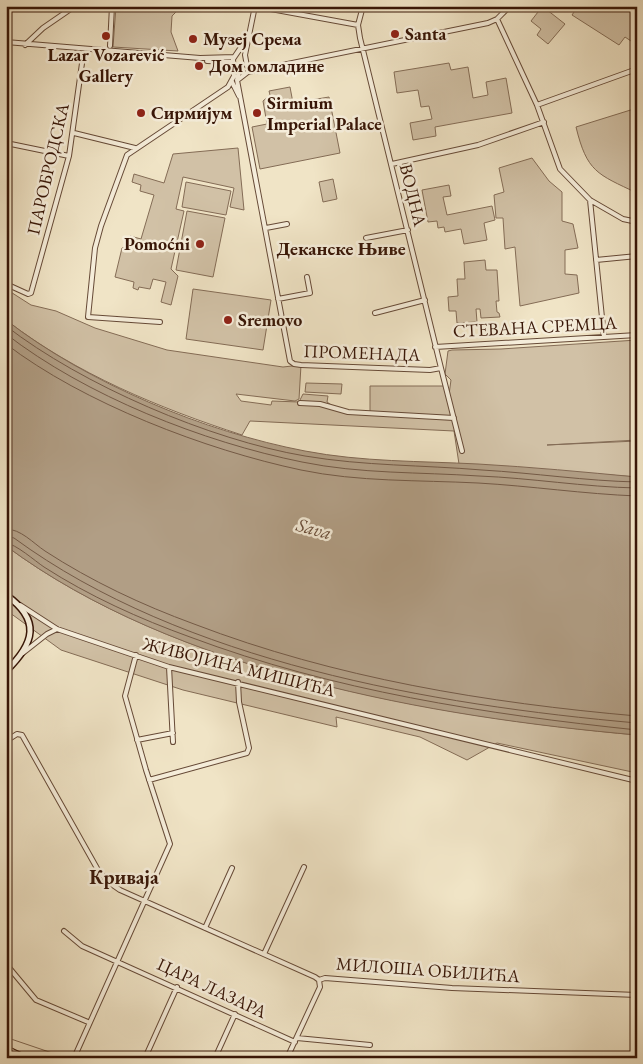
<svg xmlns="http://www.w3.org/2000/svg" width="643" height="1064" font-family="'EB Garamond',serif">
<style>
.green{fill:#d1c1a6;stroke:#846c56}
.water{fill:#b19e85;stroke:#816853}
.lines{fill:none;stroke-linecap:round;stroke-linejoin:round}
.shore{stroke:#745a46;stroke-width:1}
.stream{stroke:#816853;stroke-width:1}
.street-casing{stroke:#664a37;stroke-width:6}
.secondary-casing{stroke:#381607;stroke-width:8}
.primary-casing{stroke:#381607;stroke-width:8}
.street{stroke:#f5edda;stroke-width:4}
.secondary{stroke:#f5edda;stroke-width:5}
.primary{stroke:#f0e4c6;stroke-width:5.5}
.poi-dot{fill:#8f2418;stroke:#f5edda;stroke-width:2}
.labels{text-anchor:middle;stroke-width:5;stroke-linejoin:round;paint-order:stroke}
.poi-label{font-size:18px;font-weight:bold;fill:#381607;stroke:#f5edda;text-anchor:start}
.street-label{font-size:18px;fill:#381607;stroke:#f5edda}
.neighbourhood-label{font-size:19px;font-weight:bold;fill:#381607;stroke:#f5edda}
.water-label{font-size:19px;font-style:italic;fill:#684c39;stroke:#f5edda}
.quarter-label{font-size:20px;font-weight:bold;fill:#381607;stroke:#f5edda}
</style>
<rect width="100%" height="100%" fill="#f0e4c6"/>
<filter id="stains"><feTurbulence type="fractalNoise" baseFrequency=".004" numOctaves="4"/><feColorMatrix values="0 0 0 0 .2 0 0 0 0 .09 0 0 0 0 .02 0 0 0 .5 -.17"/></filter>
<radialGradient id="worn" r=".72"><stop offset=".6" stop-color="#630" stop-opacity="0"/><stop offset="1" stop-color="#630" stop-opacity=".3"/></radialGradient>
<path class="green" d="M 116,6 L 182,6 L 172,16 L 171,32 L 178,51 L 113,47 Z
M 537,6 L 542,6 L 565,24 L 548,44 L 537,35 L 541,29 L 531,21 L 538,12 L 534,9 Z
M 578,6 L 637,6 L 637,45 L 625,37 L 619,45 L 572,15 Z
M 449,63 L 451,70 L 468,67 L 473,98 L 488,95 L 486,82 L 506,78 L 512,113 L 435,127 L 436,136 L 413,140 L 410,123 L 432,119 L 429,106 L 421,107 L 418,90 L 397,93 L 394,72 Z
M 290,87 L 293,103 L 329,97 L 340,153 L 260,169 L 252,127 L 267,124 L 263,101 L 270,95 L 269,91 Z
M 637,108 L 637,193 C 597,174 587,172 576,127 Z
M 238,148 L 244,210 L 230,207 L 234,188 L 183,177 L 176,209 L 184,211 L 171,269 L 178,276 L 171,305 L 161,302 L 166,282 L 153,279 L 150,289 L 139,287 L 138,290 L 133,288 L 134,282 L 115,277 L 122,248 L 126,247 L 130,236 L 141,239 L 154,195 L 140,191 L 141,185 L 132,182 L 134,174 L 164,183 L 173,154 Z
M 532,158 L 549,181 L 562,192 L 562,221 L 573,224 L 578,248 L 565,250 L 565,274 L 577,275 L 579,293 L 520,306 L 515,247 L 505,249 L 503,218 L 496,218 L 494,195 L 504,192 L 499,168 Z
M 333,179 L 337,199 L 323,202 L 319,182 Z
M 186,182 L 231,191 L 226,215 L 182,207 Z
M 449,185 L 451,196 L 443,197 L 447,215 L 492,206 L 495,220 L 484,223 L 487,240 L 464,244 L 461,229 L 445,232 L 444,227 L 438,228 L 437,221 L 428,222 L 422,190 Z
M 187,211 L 225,218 L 213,277 L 176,270 Z
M 485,260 L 486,270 L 497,270 L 499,301 L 496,301 L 497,312 L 499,313 L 500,317 L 481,318 L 480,309 L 476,309 L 477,322 L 457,323 L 456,311 L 449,311 L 448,297 L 458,296 L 457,279 L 465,279 L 464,262 Z
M 6,289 L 31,305 L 56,311 L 95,328 L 167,350 L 283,367 L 301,365 L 299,399 L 295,401 L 236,394 L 241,401 L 271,405 L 272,401 L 299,402 L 303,394 L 328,396 L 327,402 L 340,411 L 370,413 L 370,386 L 444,386 L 448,402 L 451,380 L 445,374 L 448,351 L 452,350 L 501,349 L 637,340 L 637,440 L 547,445 L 637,441 L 637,477 L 459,464 L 454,431 L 250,421 L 242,435 C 159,408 76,374 6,320 Z
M 193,289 L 271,300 L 263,350 L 186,339 Z
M 306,383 L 342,384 L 341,394 L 305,392 Z
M 6,546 C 176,672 430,716 637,735 L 637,773 L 497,743 L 467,760 L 420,737 L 336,717 L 337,727 L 183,690 L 61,650 L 6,610 Z"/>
<path class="water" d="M 6,320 C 87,383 205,432 305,451 C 362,462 421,461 478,464 C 531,467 584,472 637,477 L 637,735 C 430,717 176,672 6,546 Z"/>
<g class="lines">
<path class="shore" d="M 6,326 C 82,385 210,440 305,456 C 364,466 423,465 482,470 C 534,473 586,481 637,482
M 6,334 C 86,396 203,442 302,462 C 360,474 420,472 479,476 C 531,478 584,487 637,488
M 6,344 C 83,403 206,450 301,470 C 358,482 419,480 478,483 C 531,486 584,494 637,496
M 6,529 C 21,529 33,543 45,551 C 91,581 142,605 194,624 C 335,678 487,703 637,716
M 6,536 L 14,538 C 183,662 432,705 637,723
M 6,543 C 16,544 35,561 44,567 C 89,596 140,619 190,637 C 334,691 485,714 637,730"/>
<path class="stream" d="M 6,1041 L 11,1039 L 67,1058"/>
<defs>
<path id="street" d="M 254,6 L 358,25
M 255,6 L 245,55 L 247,66 L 257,71
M 6,9 L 7,6
M 497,19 L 537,105 L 560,169 L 590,200 L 623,219 L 637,222
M 6,42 L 200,58 L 234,57
M 25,45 L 43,28 L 75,6
M 110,46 L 112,6
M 207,61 L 233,62
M 240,67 L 237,80 L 290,361 L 294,364 L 301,365 L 430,370 L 441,368 L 360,38 L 358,25 L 363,6
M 239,79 L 248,72 L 488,23 L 497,19 L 510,6
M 232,82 L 239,96
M 537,105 L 637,69
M 74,133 L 135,148
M 6,143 L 69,156
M 392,164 L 478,145 L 544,122
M 590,200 L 604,337
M 266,228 L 287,224
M 366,238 L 408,230
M 596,260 L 637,256
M 6,284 L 28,294 L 31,293 L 69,156 L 84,49
M 278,299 L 310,293 L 307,277
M 375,313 L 425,300
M 160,322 L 88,317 L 95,248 L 101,226 L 127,155 L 228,87 L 234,76 L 233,59 L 248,37
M 435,347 L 637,335
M 441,368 L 462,451
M 300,403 L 320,404 L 348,412 L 454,418
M 20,605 L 57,629 L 169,667 L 637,781
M 23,653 L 47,634 L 57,629
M 169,667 L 173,742
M 137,740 L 173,733
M 6,741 L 17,734 L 22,735 L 98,870 L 107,881 L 120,890 L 315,977 L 319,980
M 149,780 L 247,753 L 249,748 L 239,702 L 238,682
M 205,928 L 232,868
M 64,931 L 82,946 L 295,1042
M 264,954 L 304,867
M 6,964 L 36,1000 L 88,1022
M 319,980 L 325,978 L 452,988 L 637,995
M 297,1038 L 370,1045
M 75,1056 L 82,1058
M 74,1058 L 170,844 L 146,770 L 125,696 L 136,655
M 145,1058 L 177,987
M 215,1058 L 235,1014
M 287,1058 L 320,987 L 319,980"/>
<path id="secondary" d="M 6,595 C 41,620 35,643 6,671"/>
<path id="primary" d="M 6,1049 L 25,1058"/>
</defs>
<use href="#street" class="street-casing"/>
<use href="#secondary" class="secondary-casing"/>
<use href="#primary" class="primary-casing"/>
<use href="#street" class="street"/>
<use href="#secondary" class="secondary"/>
<use href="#primary" class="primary"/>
</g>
<g class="poi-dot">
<circle cx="395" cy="34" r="5"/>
<circle cx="106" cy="36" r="5"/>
<circle cx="193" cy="39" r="5"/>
<circle cx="199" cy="66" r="5"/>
<circle cx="141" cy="113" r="5"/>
<circle cx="257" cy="113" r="5"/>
<circle cx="200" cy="244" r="5"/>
<circle cx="228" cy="320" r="5"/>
</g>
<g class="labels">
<g class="poi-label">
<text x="405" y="40">Santa</text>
<text x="203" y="45">Музеј Срема</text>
<text x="106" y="61" text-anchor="middle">Lazar Vozarević<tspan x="106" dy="21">Gallery</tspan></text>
<text x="209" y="72">Дом омладине</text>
<text x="267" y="109">Sirmium<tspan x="267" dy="21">Imperial Palace</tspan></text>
<text x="151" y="119">Сирмијум</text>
<text x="190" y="250" text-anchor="end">Pomoćni</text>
<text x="238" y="326">Sremovo</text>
</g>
<g class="street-label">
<text transform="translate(48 169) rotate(-77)" y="6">ПАРОБРОДСКА</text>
<text transform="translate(413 195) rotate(76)" y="6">ВОДНА</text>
<text transform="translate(535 327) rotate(-3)" y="6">СТЕВАНА СРЕМЦА</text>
<text transform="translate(362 353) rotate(2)" y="6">ПРОМЕНАДА</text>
<text transform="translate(239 667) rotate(14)" y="6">ЖИВОЈИНА МИШИЋА</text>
<text transform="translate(428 970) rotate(4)" y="6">МИЛОША ОБИЛИЋА</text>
<text transform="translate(212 988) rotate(25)" y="6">ЦАРА ЛАЗАРА</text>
</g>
<g class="neighbourhood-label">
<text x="341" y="255">Деканске Њиве</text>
</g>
<g class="water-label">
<text transform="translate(314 528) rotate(15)" y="7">Sava</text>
</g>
<g class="quarter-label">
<text x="124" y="884">Криваја</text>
</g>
</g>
<rect width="643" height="1064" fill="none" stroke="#f0e4c6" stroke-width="25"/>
<rect x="8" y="8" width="628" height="1049" fill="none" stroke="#381607" stroke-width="2.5"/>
<rect x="12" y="12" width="618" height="1039" fill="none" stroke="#381607"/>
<rect width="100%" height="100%" filter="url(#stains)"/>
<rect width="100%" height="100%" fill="url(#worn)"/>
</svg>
